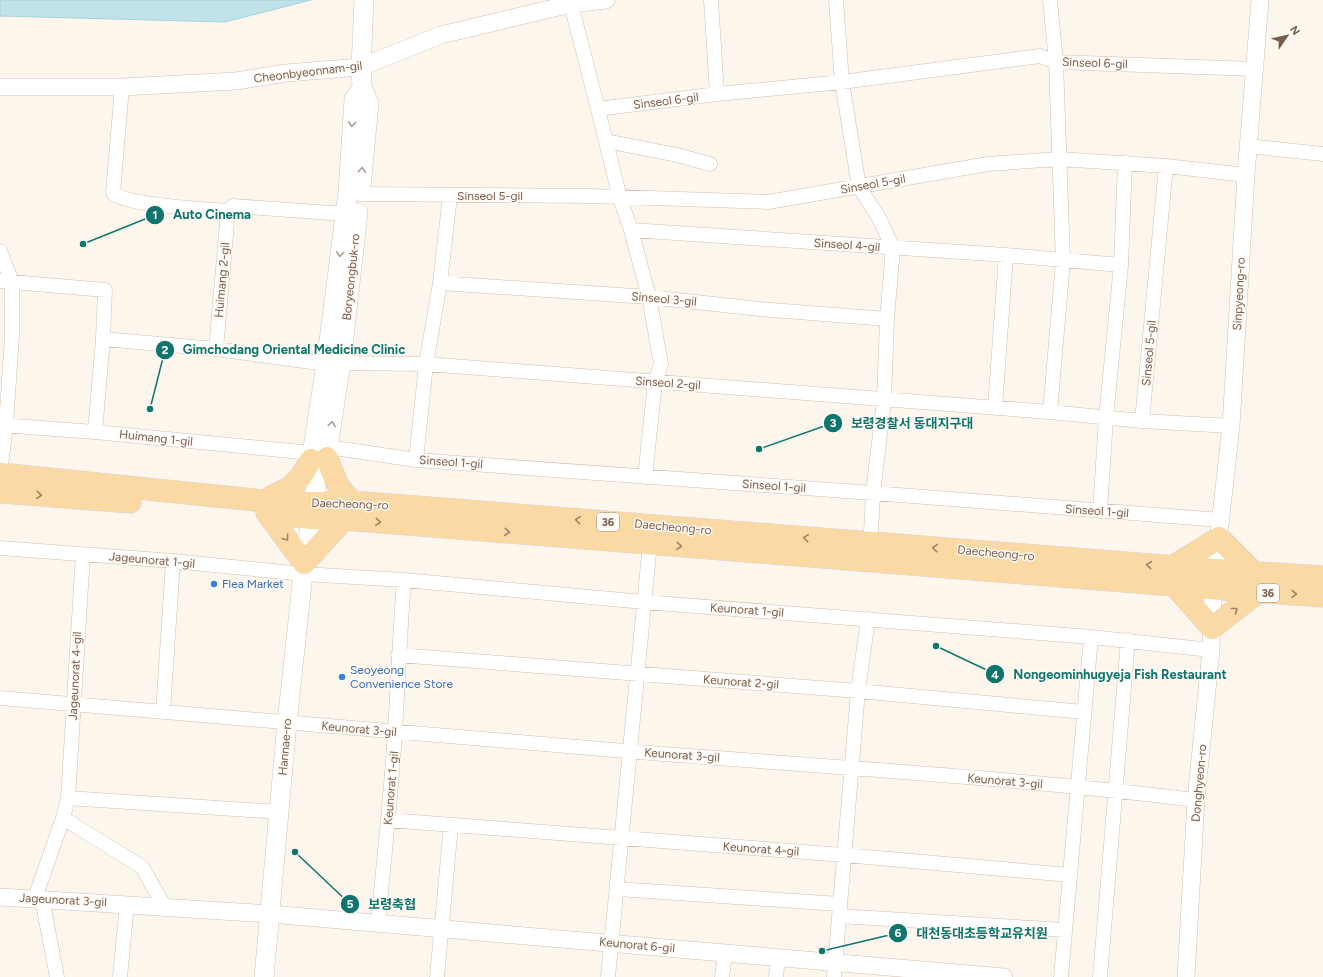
<svg xmlns="http://www.w3.org/2000/svg" width="1323" height="977" font-family="Figtree,'Noto Sans KR',sans-serif">
<style>
.water{fill:#bfe3e8;stroke:#a5d3da}
.lines{fill:none;stroke-linecap:round;stroke-linejoin:round}
.minor-casing{stroke:#d1beb0;stroke-width:15}
.tertiary-casing{stroke:#d1beb0;stroke-width:18}
.secondary-casing{stroke:#d6c0b0;stroke-width:20}
.primary-casing{stroke:#dad1cd;stroke-width:23}
.minor{stroke:#fff;stroke-width:14}
.tertiary{stroke:#fff;stroke-width:17}
.secondary{stroke:#fff;stroke-width:19}
.primary{stroke:#fbd9a5;stroke-width:22}
.oneway{stroke:#af9d94}
.oneway2{stroke:#a18267}
.shop-dot{fill:#3f7fe0;stroke:#fffaf3;stroke-width:1.5}
.labels{text-anchor:middle;stroke-width:3;stroke-linejoin:round;paint-order:stroke}
.shield{fill:#fffaf3;stroke:#a28b7f;stroke-width:1}
.shield-label{font-size:11px;font-weight:bold;fill:#7a5c4d}
.street-label{font-size:12px;fill:#7a5c4d;stroke:#fffaf3}
.shop-label{font-size:12px;fill:#366cbe;stroke:#fffaf3;text-anchor:start}
.leader{fill:none;stroke:#0f766e;stroke-width:1.5}
.callout-dot{fill:#0f766e;stroke:#fffaf3;stroke-width:1.5}
.mark-label{font-size:12px;text-anchor:middle;font-weight:bold;fill:#fff}
.callout-label{font-size:13px;text-anchor:middle;font-weight:bold;fill:#0f766e;stroke:#fffaf3;stroke-width:3;stroke-linejoin:round;paint-order:stroke}
</style>
<rect width="100%" height="100%" fill="#fdf6ec"/>
<path class="water" d="M 0,0 L 311,0 L 225,22 L 0,16 Z"/>
<g class="lines">
<defs>
<path id="minor" d="M 711,0 L 717,94
M 836,0 L 842,82 L 859,187 L 879,218 L 893,248 L 887,319 L 884,400 L 873,493 L 870,551
M 1050,0 L 1056,62 L 1063,261 L 1050,412
M 571,4 L 598,109 L 717,94 L 842,82 L 1040,56 L 1056,62 L 1255,69
M 122,87 L 113,193 C 129,206 204,209 228,211
M 598,109 L 620,198 L 631,230 L 649,297 L 661,364 L 655,382 L 645,477
M 606,141 L 677,155 L 710,164
M 1248,146 L 1323,154
M 360,194 L 590,196 L 768,202 L 988,164 L 1059,159 L 1166,166 L 1246,175
M 631,230 L 1006,255 L 1121,265
M 0,251 L 12,282 L 12,335 L 6,425 L 0,473
M 0,281 L 105,290 L 103,339 L 216,349 L 326,364
M 440,283 L 649,297 L 760,309 L 887,319
M 216,349 L 228,211 L 233,206 L 345,214
M 341,363 L 426,364 L 1050,412 L 1142,421 L 1231,426
M 995,408 L 1006,255
M 1142,421 L 1166,166
M 0,425 L 95,432 L 312,453
M 95,432 L 103,339
M 328,447 L 416,460 L 873,493 L 1221,520
M 416,460 L 426,364 L 440,283 L 450,196
M 1100,511 L 1106,418 L 1121,265 L 1125,162
M 0,548 L 173,561 L 303,574 L 404,580 L 644,602 L 1091,637 L 1211,650
M 398,655 L 858,691 L 1084,712
M 0,698 C 208,715 417,734 625,751 C 816,766 1007,777 1196,800
M 163,712 L 173,561
M 68,798 L 279,812
M 63,818 L 142,867 L 164,906
M 388,820 L 844,855 L 1070,875
M 617,889 L 840,904
M 35,898 L 63,818 L 68,798 L 83,554
M 42,899 L 57,977
M 839,916 L 1065,930
M 378,923 C 384,860 391,796 395,732 C 398,682 400,631 404,580
M 120,977 L 127,904
M 437,977 L 451,825
M 608,977 L 650,543
M 722,977 L 725,953
M 776,977 L 778,958
M 834,977 L 858,691 L 868,619
M 1061,977 L 1091,637
M 1100,977 L 1128,640"/>
<path id="tertiary" d="M 0,87 L 122,87 L 236,81 L 286,73 L 361,67 L 441,35 L 571,4 L 606,0
M 0,897 L 270,914 L 1004,977
M 1186,977 L 1196,800 L 1211,650 L 1213,588 L 1231,426 L 1246,175 L 1260,0"/>
<path id="secondary" d="M 361,187 L 369,103 L 362,88 L 361,67 L 364,0
M 326,472 L 328,447 L 341,363 L 358,213
M 264,977 L 287,723 L 303,574 L 316,487 L 310,467 L 326,364 L 348,192 L 354,99 L 362,88"/>
<path id="primary" d="M 327,458 C 335,478 336,487 353,502
M 0,474 L 264,501 L 313,503 L 353,502 L 1215,570 L 1323,577
M 0,492 L 130,502
M 264,501 L 289,488 L 300,478 L 311,460
M 267,513 L 304,563 L 344,519
M 278,514 L 311,518 L 344,519 L 1235,590 L 1323,596
M 1172,567 L 1219,538 L 1253,572
M 1174,585 L 1212,628 L 1258,592"/>
</defs>
<use href="#minor" class="minor-casing"/>
<use href="#tertiary" class="tertiary-casing"/>
<use href="#secondary" class="secondary-casing"/>
<use href="#primary" class="primary-casing"/>
<use href="#minor" class="minor"/>
<use href="#tertiary" class="tertiary"/>
<use href="#secondary" class="secondary"/>
<use href="#primary" class="primary"/>
</g>
<defs><path id="oneway-chevron" d="M-2-3.5L2.5 0L-2 3.5" fill="none" stroke-width="1.6" stroke-linecap="round" stroke-linejoin="round"/></defs>
<g class="oneway">
<use href="#oneway-chevron" transform="translate(352 124) rotate(94)"/>
<use href="#oneway-chevron" transform="translate(362 170) rotate(-85)"/>
<use href="#oneway-chevron" transform="translate(340 254) rotate(97)"/>
<use href="#oneway-chevron" transform="translate(332 424) rotate(-81)"/>
</g>
<g class="oneway2">
<use href="#oneway-chevron" transform="translate(39 495) rotate(5)"/>
<use href="#oneway-chevron" transform="translate(578 520) rotate(-175)"/>
<use href="#oneway-chevron" transform="translate(378 522) rotate(5)"/>
<use href="#oneway-chevron" transform="translate(507 532) rotate(5)"/>
<use href="#oneway-chevron" transform="translate(286 538) rotate(53)"/>
<use href="#oneway-chevron" transform="translate(806 538) rotate(-175)"/>
<use href="#oneway-chevron" transform="translate(679 546) rotate(5)"/>
<use href="#oneway-chevron" transform="translate(935 548) rotate(-175)"/>
<use href="#oneway-chevron" transform="translate(1149 565) rotate(-175)"/>
<use href="#oneway-chevron" transform="translate(1294 594) rotate(3)"/>
<use href="#oneway-chevron" transform="translate(1235 610) rotate(-38)"/>
</g>
<g class="shop-dot">
<circle cx="214" cy="584" r="4"/>
<circle cx="342" cy="677" r="4"/>
</g>
<g class="labels">
<g class="shield">
<rect x="597" y="513" width="22" height="18" rx="3"/>
<rect x="1257" y="584" width="22" height="18" rx="3"/>
</g>
<g class="shield-label">
<text x="608" y="526">36</text>
<text x="1268" y="597">36</text>
</g>
<g class="street-label">
<text transform="translate(1095 63) rotate(2)" y="4">Sinseol 6-gil</text>
<text transform="translate(308 72) rotate(-7)" y="4">Cheonbyeonnam-gil</text>
<text transform="translate(666 101) rotate(-7)" y="4">Sinseol 6-gil</text>
<text transform="translate(873 184) rotate(-10)" y="4">Sinseol 5-gil</text>
<text x="490" y="200">Sinseol 5-gil</text>
<text transform="translate(847 245) rotate(4)" y="4">Sinseol 4-gil</text>
<text transform="translate(351 277) rotate(-84)" y="4">Boryeongbuk-ro</text>
<text transform="translate(222 280) rotate(-85)" y="4">Huimang 2-gil</text>
<text transform="translate(1239 294) rotate(-87)" y="4">Sinpyeong-ro</text>
<text transform="translate(664 299) rotate(5)" y="4">Sinseol 3-gil</text>
<text transform="translate(1149 353) rotate(-85)" y="4">Sinseol 5-gil</text>
<text transform="translate(668 383) rotate(4)" y="4">Sinseol 2-gil</text>
<text transform="translate(156 438) rotate(6)" y="4">Huimang 1-gil</text>
<text transform="translate(451 462) rotate(4)" y="4">Sinseol 1-gil</text>
<text transform="translate(774 486) rotate(4)" y="4">Sinseol 1-gil</text>
<text transform="translate(350 504) rotate(2)" y="4">Daecheong-ro</text>
<text transform="translate(1097 511) rotate(4)" y="4">Sinseol 1-gil</text>
<text transform="translate(673 527) rotate(5)" y="4">Daecheong-ro</text>
<text transform="translate(996 553) rotate(5)" y="4">Daecheong-ro</text>
<text transform="translate(152 560) rotate(5)" y="4">Jageunorat 1-gil</text>
<text transform="translate(747 610) rotate(4)" y="4">Keunorat 1-gil</text>
<text transform="translate(75 676) rotate(-87)" y="4">Jageunorat 4-gil</text>
<text transform="translate(741 682) rotate(4)" y="4">Keunorat 2-gil</text>
<text transform="translate(359 729) rotate(5)" y="4">Keunorat 3-gil</text>
<text transform="translate(285 747) rotate(-85)" y="4">Hannae-ro</text>
<text transform="translate(682 755) rotate(4)" y="4">Keunorat 3-gil</text>
<text transform="translate(1005 781) rotate(5)" y="4">Keunorat 3-gil</text>
<text transform="translate(1199 783) rotate(-85)" y="4">Donghyeon-ro</text>
<text transform="translate(391 788) rotate(-85)" y="4">Keunorat 1-gil</text>
<text transform="translate(761 849) rotate(4)" y="4">Keunorat 4-gil</text>
<text transform="translate(63 900) rotate(3)" y="4">Jageunorat 3-gil</text>
<text transform="translate(637 945) rotate(5)" y="4">Keunorat 6-gil</text>
</g>
<g class="shop-label">
<text x="222" y="588">Flea Market</text>
<text x="350" y="674">Seoyeong<tspan x="350" dy="14">Convenience Store</tspan></text>
</g>
</g>
<path class="leader" d="M83 244L155 215M150 409L165 350M759 449L833 423M936 646L995 674M295 852L350 904M822 951L898 933"/>
<g class="callout-dot">
<circle cx="83" cy="244" r="4"/>
<circle cx="150" cy="409" r="4"/>
<circle cx="759" cy="449" r="4"/>
<circle cx="936" cy="646" r="4"/>
<circle cx="295" cy="852" r="4"/>
<circle cx="822" cy="951" r="4"/>
<circle cx="155" cy="215" r="10"/>
<circle cx="165" cy="350" r="10"/>
<circle cx="833" cy="423" r="10"/>
<circle cx="995" cy="674" r="10"/>
<circle cx="350" cy="904" r="10"/>
<circle cx="898" cy="933" r="10"/>
</g>
<g class="mark-label">
<text x="155" y="219">1</text>
<text x="165" y="354">2</text>
<text x="833" y="427">3</text>
<text x="995" y="679">4</text>
<text x="350" y="908">5</text>
<text x="898" y="937">6</text>
</g>
<g class="callout-label">
<text x="212" y="219">Auto Cinema</text>
<text x="294" y="354">Gimchodang Oriental Medicine Clinic</text>
<text x="912" y="428">보령경찰서 동대지구대</text>
<text x="1120" y="679">Nongeominhugyeja Fish Restaurant</text>
<text x="392" y="909">보령축협</text>
<text x="982" y="938">대천동대초등학교유치원</text>
</g>
<g transform="translate(1287 36) rotate(56)" stroke="#fffaf3" stroke-width="3" paint-order="stroke">
<path d="M0-3L7 15L0 10L-7 15Z" fill="#7a5c4d"/>
<text y="-6" font-size="11" font-weight="bold" text-anchor="middle" fill="#7a5c4d">N</text>
</g>
</svg>
